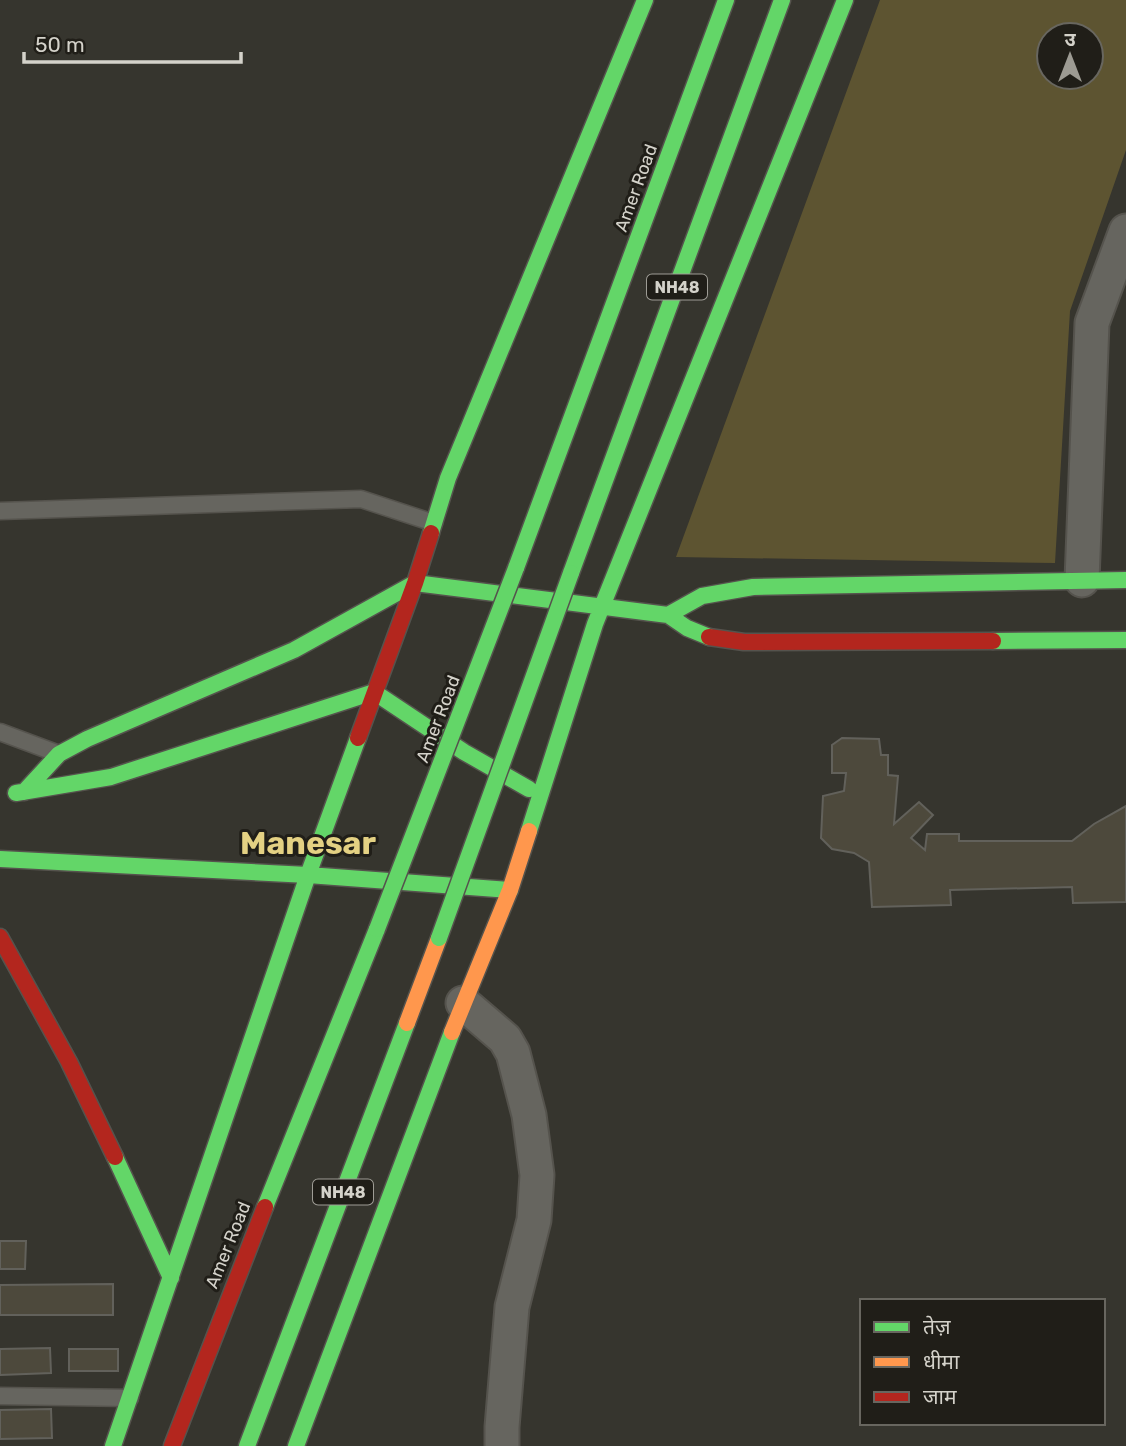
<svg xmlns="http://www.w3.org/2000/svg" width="1126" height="1446" font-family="Rubik,'Noto Sans Devanagari',sans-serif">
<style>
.green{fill:#5d5431;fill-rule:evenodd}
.building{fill:#4d493c;stroke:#62615b;stroke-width:2}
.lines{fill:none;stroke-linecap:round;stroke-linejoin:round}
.lane-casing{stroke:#55534d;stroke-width:19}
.street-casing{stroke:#55534d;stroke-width:37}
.fast-casing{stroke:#55534d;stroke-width:19}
.slow-casing{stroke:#55534d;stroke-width:19}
.jam-casing{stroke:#55534d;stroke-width:19}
.lane{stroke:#66655f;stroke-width:16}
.street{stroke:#66655f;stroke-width:33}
.fast{stroke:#63d668;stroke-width:16}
.slow{stroke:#ff974d;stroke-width:16}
.jam{stroke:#b3261e;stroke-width:16}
.fast-bridge-casing{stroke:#55534d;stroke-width:19;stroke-linecap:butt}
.fast-bridge{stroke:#63d668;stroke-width:16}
.labels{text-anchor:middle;stroke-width:6;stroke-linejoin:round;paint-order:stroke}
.shield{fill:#201e18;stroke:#9e9c95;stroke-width:2}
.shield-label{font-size:16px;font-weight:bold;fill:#d4d2ca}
.street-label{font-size:18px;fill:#d4d2ca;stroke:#201e18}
.town-label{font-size:32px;font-weight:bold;fill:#e4d183;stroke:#201e18}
</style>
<rect width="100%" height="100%" fill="#36352e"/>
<path class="green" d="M 880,0 L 1126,0 L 1126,150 L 1070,311 L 1055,563 L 676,557 ZM 1049,35 L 1091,35 L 1091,77 L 1049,77 Z"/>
<path class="building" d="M 842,738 L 879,739 L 881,755 L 888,755 L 888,775 L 898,776 L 894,824 L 919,802 L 933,815 L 911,838 L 925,850 L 927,834 L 959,834 L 959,841 L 1072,841 L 1094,824 L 1126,806 L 1126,902 L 1073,903 L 1072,887 L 950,890 L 951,905 L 872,907 L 869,862 L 854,853 L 832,849 L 821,838 L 823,796 L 844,791 L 846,773 L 832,773 L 832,745 Z
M 0,1241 L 26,1241 L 25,1269 L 0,1269 Z
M 113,1284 L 113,1315 L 0,1315 L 0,1285 Z
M 50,1348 L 51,1373 L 0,1375 L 0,1349 Z
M 69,1349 L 118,1349 L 118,1371 L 69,1371 Z
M 51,1409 L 52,1438 L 0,1439 L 0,1410 Z"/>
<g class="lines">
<defs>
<path id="lane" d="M 0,511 L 361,499 L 434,523
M 0,732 L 59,754
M 0,1396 L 130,1398"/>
<path id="street" d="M 1082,580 L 1092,323 L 1126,231
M 463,1003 L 505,1039 L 513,1053 L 529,1115 L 537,1175 L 534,1220 L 512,1307 L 502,1427 L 502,1446"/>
<path id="fast" d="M 431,533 L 448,478 L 645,0
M 516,568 L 726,0
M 571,573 L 782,0
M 668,615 L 702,596 L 753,587 L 1126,580
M 993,641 L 1126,640
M 24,792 L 59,754 L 87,739 L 294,650 L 415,583 L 668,615 L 687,628 L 709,637
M 16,793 L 111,777 L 374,692 L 464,752 L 529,789
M 529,831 L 595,624 L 845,0
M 0,859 L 308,875 L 510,890
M 115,1157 L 171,1278
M 265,1207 L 377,929
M 113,1446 L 308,875 L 358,738
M 247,1446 L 407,1023
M 296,1446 L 452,1032"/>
<path id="slow" d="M 407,1023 L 439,938
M 452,1032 L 510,890 L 529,831"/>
<path id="jam" d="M 709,637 L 744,642 L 993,641
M 358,738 L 415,583 L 431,533
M 0,937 L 69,1062 L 115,1157
M 172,1446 L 265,1207"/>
</defs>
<use href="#lane" class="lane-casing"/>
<use href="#street" class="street-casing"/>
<use href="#fast" class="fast-casing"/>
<use href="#slow" class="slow-casing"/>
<use href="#jam" class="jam-casing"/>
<use href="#lane" class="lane"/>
<use href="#street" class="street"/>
<use href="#fast" class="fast"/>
<use href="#slow" class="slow"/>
<use href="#jam" class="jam"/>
<defs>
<path id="fast-bridge" d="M 377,929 L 516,568
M 439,938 L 571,573"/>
</defs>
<use href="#fast-bridge" class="fast-bridge-casing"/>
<use href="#fast-bridge" class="fast-bridge"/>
</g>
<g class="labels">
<g class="shield">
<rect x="647" y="274.5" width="60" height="25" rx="5"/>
<rect x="313" y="1179.5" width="60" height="25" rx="5"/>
</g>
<g class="shield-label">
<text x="677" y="293">NH48</text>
<text x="343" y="1198">NH48</text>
</g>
<g class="street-label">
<text transform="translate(636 188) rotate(-70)" y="6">Amer Road</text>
<text transform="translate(438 719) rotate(-69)" y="6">Amer Road</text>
<text transform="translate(228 1245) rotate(-68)" y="6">Amer Road</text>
</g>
<g class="town-label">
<text x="308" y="854">Manesar</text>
</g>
</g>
<rect x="860" y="1299" width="245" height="126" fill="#201e18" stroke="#68665f" stroke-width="2"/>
<rect x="874" y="1322" width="35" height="10" fill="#63d668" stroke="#68665f" stroke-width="2"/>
<text x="923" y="1334" font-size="21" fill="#d4d2ca">तेज़</text>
<rect x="874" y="1357" width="35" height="10" fill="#ff974d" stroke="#68665f" stroke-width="2"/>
<text x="923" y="1369" font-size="21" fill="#d4d2ca">धीमा</text>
<rect x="874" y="1392" width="35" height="10" fill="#b3261e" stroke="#68665f" stroke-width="2"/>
<text x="923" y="1404" font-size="21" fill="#d4d2ca">जाम</text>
<g transform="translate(1070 56)"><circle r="33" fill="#201e18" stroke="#68665f" stroke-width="2"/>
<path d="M0-5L12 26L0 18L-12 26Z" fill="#9d9b93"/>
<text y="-10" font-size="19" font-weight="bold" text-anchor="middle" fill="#d4d2ca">उ</text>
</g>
<path d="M24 52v10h217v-10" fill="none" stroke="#d4d2ca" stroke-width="3.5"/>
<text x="35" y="52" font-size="21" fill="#d4d2ca" stroke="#201e18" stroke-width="5" paint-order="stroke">50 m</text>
</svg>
